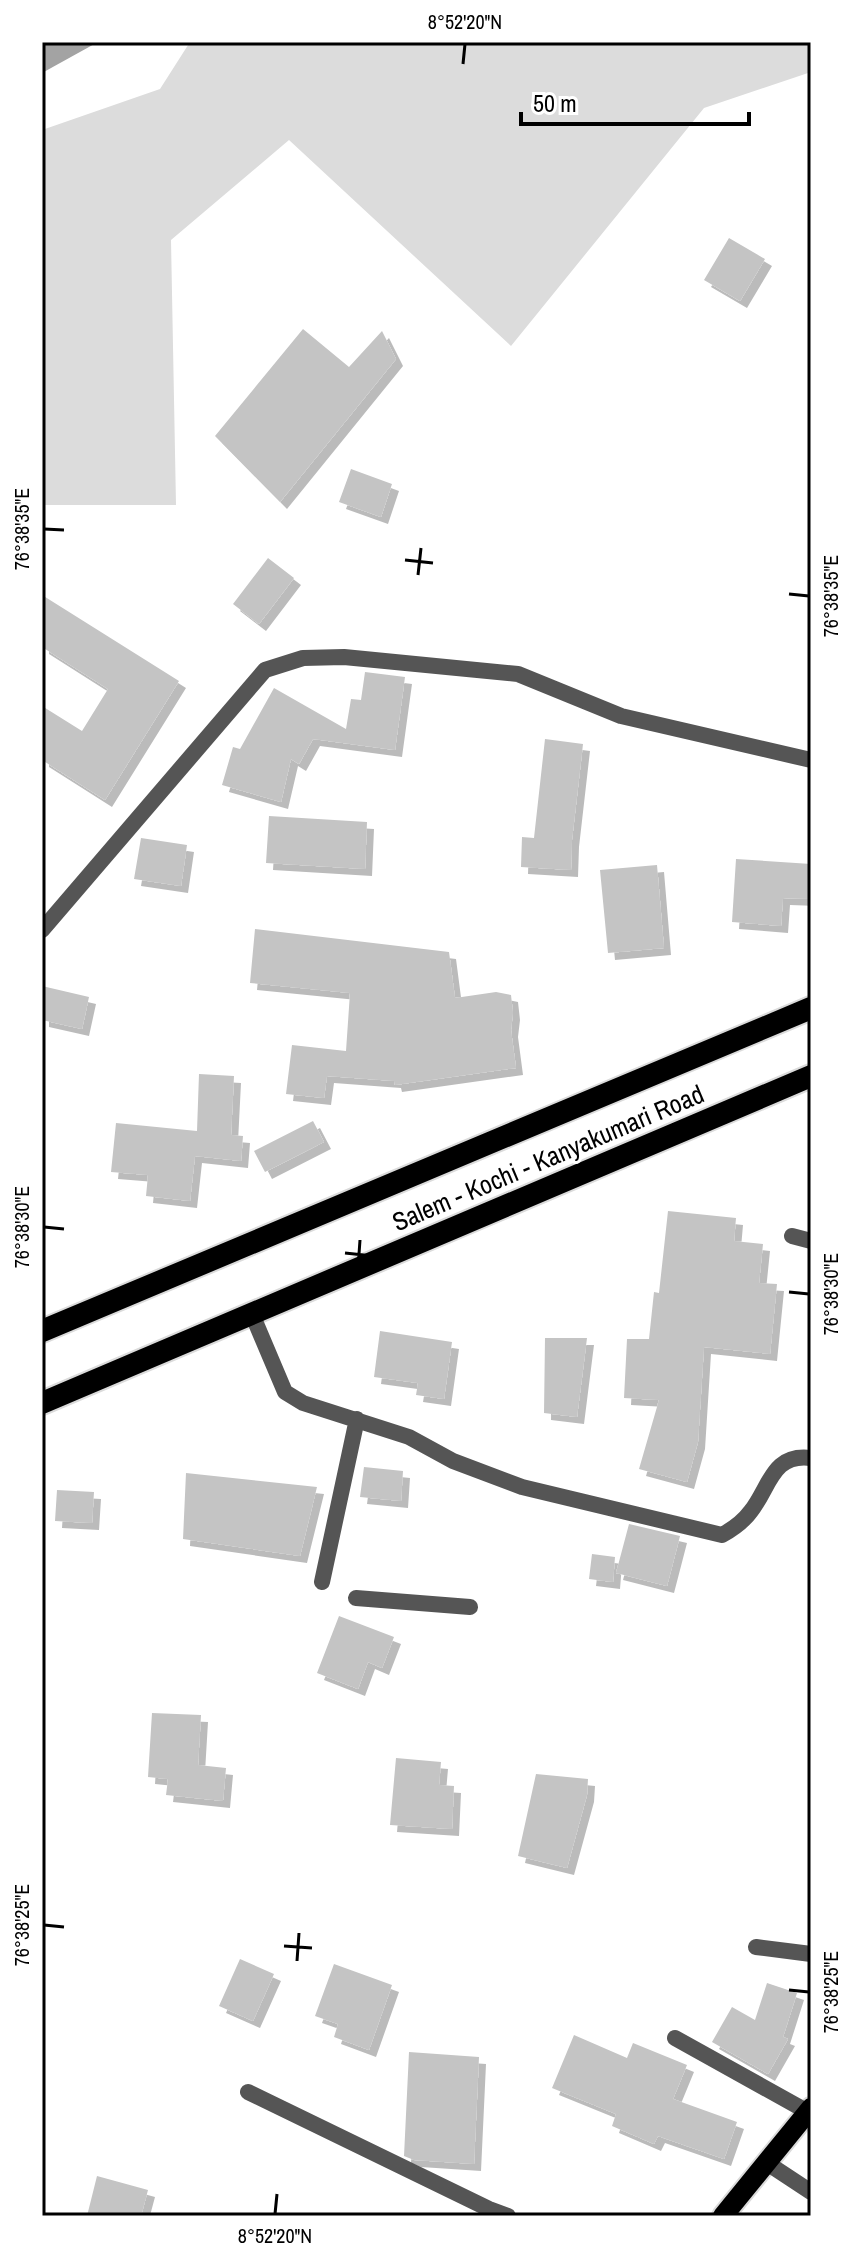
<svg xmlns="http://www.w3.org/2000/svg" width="853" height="2258" font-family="'Archivo Narrow',sans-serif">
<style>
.green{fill:#dcdcdc}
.water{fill:#a3a3a3}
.building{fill:#c4c4c4;filter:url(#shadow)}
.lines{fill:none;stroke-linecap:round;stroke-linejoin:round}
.primary-casing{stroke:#dbdbdb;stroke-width:24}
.trunk-casing{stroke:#dbdbdb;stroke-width:26}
.minor{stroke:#555;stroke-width:16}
.primary{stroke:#000;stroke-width:20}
.trunk{stroke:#000;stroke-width:22}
.ticks{fill:none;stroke:#000;stroke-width:3}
.labels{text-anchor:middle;stroke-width:6;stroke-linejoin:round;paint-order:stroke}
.street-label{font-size:26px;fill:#000;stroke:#fff}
.neatline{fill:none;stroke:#000;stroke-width:3}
.ticks-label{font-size:20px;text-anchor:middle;fill:#000}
</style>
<defs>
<filter id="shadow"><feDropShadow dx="7" dy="7" stdDeviation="0" flood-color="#0004"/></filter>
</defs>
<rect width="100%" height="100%" fill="#fff"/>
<path class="green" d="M 190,42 L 811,42 L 811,72 L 704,108 L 511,346 L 289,140 L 171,240 L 176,505 L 42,505 L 42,130 L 160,89 Z"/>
<path class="water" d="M 42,42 L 98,42 L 42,73 Z"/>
<path class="building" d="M 729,238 L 765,259 L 740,301 L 704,280 Z
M 303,329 L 349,367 L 382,331 L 396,359 L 280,502 L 215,436 Z
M 351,469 L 392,484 L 381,517 L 339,502 Z
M 268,558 L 294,578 L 259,624 L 233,604 Z
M 42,595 L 179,681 L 105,800 L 42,760 L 42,706 L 82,731 L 108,689 L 42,647 Z
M 365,672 L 405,677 L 395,750 L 313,739 L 299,764 L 291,759 L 281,802 L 222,785 L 233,747 L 240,749 L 274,688 L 346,729 L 351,699 L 361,700 Z
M 545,739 L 583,744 L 572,840 L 571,870 L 521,867 L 522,837 L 534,838 Z
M 269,816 L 367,822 L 365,869 L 266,863 Z
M 141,838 L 187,845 L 181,886 L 134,879 Z
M 736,859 L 811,864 L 811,899 L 783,898 L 781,926 L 732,922 Z
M 657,865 L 664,948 L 608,953 L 600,870 Z
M 255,929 L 449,952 L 455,998 L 496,992 L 511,995 L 513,1013 L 511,1030 L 516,1068 L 395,1085 L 394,1081 L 327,1076 L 324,1098 L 286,1094 L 292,1045 L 346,1051 L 350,993 L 250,983 Z
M 42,986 L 89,997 L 82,1029 L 42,1020 Z
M 199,1074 L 234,1076 L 231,1135 L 243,1136 L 241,1161 L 195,1156 L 190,1201 L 146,1196 L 148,1175 L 111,1172 L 116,1123 L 197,1131 Z
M 313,1121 L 324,1142 L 265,1172 L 254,1151 Z
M 668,1211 L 736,1218 L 734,1241 L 763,1244 L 759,1283 L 777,1284 L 770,1354 L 704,1347 L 698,1442 L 687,1482 L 639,1469 L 659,1400 L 624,1398 L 627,1339 L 649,1339 L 654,1292 L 659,1293 Z
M 380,1331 L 452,1342 L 444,1399 L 416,1395 L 418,1383 L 374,1377 Z
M 545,1338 L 587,1338 L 577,1417 L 544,1413 Z
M 364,1467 L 403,1471 L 401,1501 L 360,1497 Z
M 186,1473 L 317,1487 L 300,1556 L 183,1539 Z
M 57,1490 L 94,1492 L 92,1523 L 55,1521 Z
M 629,1524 L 680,1536 L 667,1586 L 616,1573 Z
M 592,1554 L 615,1557 L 613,1582 L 589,1579 Z
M 339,1616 L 394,1637 L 382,1668 L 368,1662 L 358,1689 L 317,1673 Z
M 152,1713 L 201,1715 L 198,1765 L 226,1768 L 223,1801 L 166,1795 L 168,1779 L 148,1777 Z
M 396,1758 L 441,1762 L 439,1785 L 454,1786 L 452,1829 L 390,1825 Z
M 536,1774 L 588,1779 L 587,1795 L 567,1868 L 518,1856 Z
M 240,1959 L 274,1974 L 253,2021 L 219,2006 Z
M 334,1964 L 392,1985 L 369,2050 L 334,2037 L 338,2024 L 315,2016 Z
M 767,1983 L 797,1993 L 783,2037 L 788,2039 L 768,2074 L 712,2042 L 732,2007 L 755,2020 Z
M 574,2035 L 627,2058 L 633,2043 L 687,2065 L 673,2099 L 737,2122 L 724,2159 L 658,2136 L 654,2144 L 612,2126 L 616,2114 L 552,2088 Z
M 409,2052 L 479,2057 L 474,2164 L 414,2160 L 404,2156 Z
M 97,2176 L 148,2190 L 141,2216 L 87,2216 Z"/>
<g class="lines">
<defs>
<path id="primary" d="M 723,2216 L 811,2108"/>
<path id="trunk" d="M 42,1331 L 811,1008
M 42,1403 L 811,1076"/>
</defs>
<use href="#primary" class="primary-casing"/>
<use href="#trunk" class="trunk-casing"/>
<path class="minor" d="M 42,930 L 265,670 L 303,658 L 344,657 L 518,674 L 621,716 L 811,760
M 792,1236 L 811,1241
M 252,1314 L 285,1392 L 303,1403 L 409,1437 L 453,1461 L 522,1487 L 722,1535 C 733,1529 743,1522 751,1511 C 770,1487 772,1453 811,1458
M 322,1582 L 357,1419
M 356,1598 L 470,1607
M 756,1947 L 811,1954
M 675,2038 L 808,2112
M 248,2092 L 489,2209 L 508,2216
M 767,2163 L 811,2192"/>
<use href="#primary" class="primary"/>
<use href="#trunk" class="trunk"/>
</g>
<path class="ticks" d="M 463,64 L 465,44M 44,529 L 64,530M 405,560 L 433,563M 418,575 L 421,548M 789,594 L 809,596M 44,1227 L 64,1229M 345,1253 L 373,1256M 358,1268 L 360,1240M 789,1292 L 809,1294M 44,1925 L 64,1927M 284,1946 L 312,1948M 297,1961 L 299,1933M 789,1990 L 809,1992M 275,2214 L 277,2194"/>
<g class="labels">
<g class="street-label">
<text transform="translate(548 1158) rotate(-23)" y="9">Salem - Kochi - Kanyakumari Road</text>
</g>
</g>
<rect width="853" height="2258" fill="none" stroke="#ffffff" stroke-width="88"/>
<path d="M521 112v12h228v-12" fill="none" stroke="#000000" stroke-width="4"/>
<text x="533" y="112" font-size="24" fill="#000000" stroke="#ffffff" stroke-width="6" paint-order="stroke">50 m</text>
<rect x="44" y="44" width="765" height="2170" class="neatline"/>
<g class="ticks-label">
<text x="465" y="29">8°52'20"N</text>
<text transform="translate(22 529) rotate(-90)" y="7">76°38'35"E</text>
<text transform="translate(831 596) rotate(-90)" y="7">76°38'35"E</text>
<text transform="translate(22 1227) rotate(-90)" y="7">76°38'30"E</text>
<text transform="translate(831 1294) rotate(-90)" y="7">76°38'30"E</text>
<text transform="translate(22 1925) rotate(-90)" y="7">76°38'25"E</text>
<text transform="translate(831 1992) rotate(-90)" y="7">76°38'25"E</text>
<text x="275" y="2243">8°52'20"N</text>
</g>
</svg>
